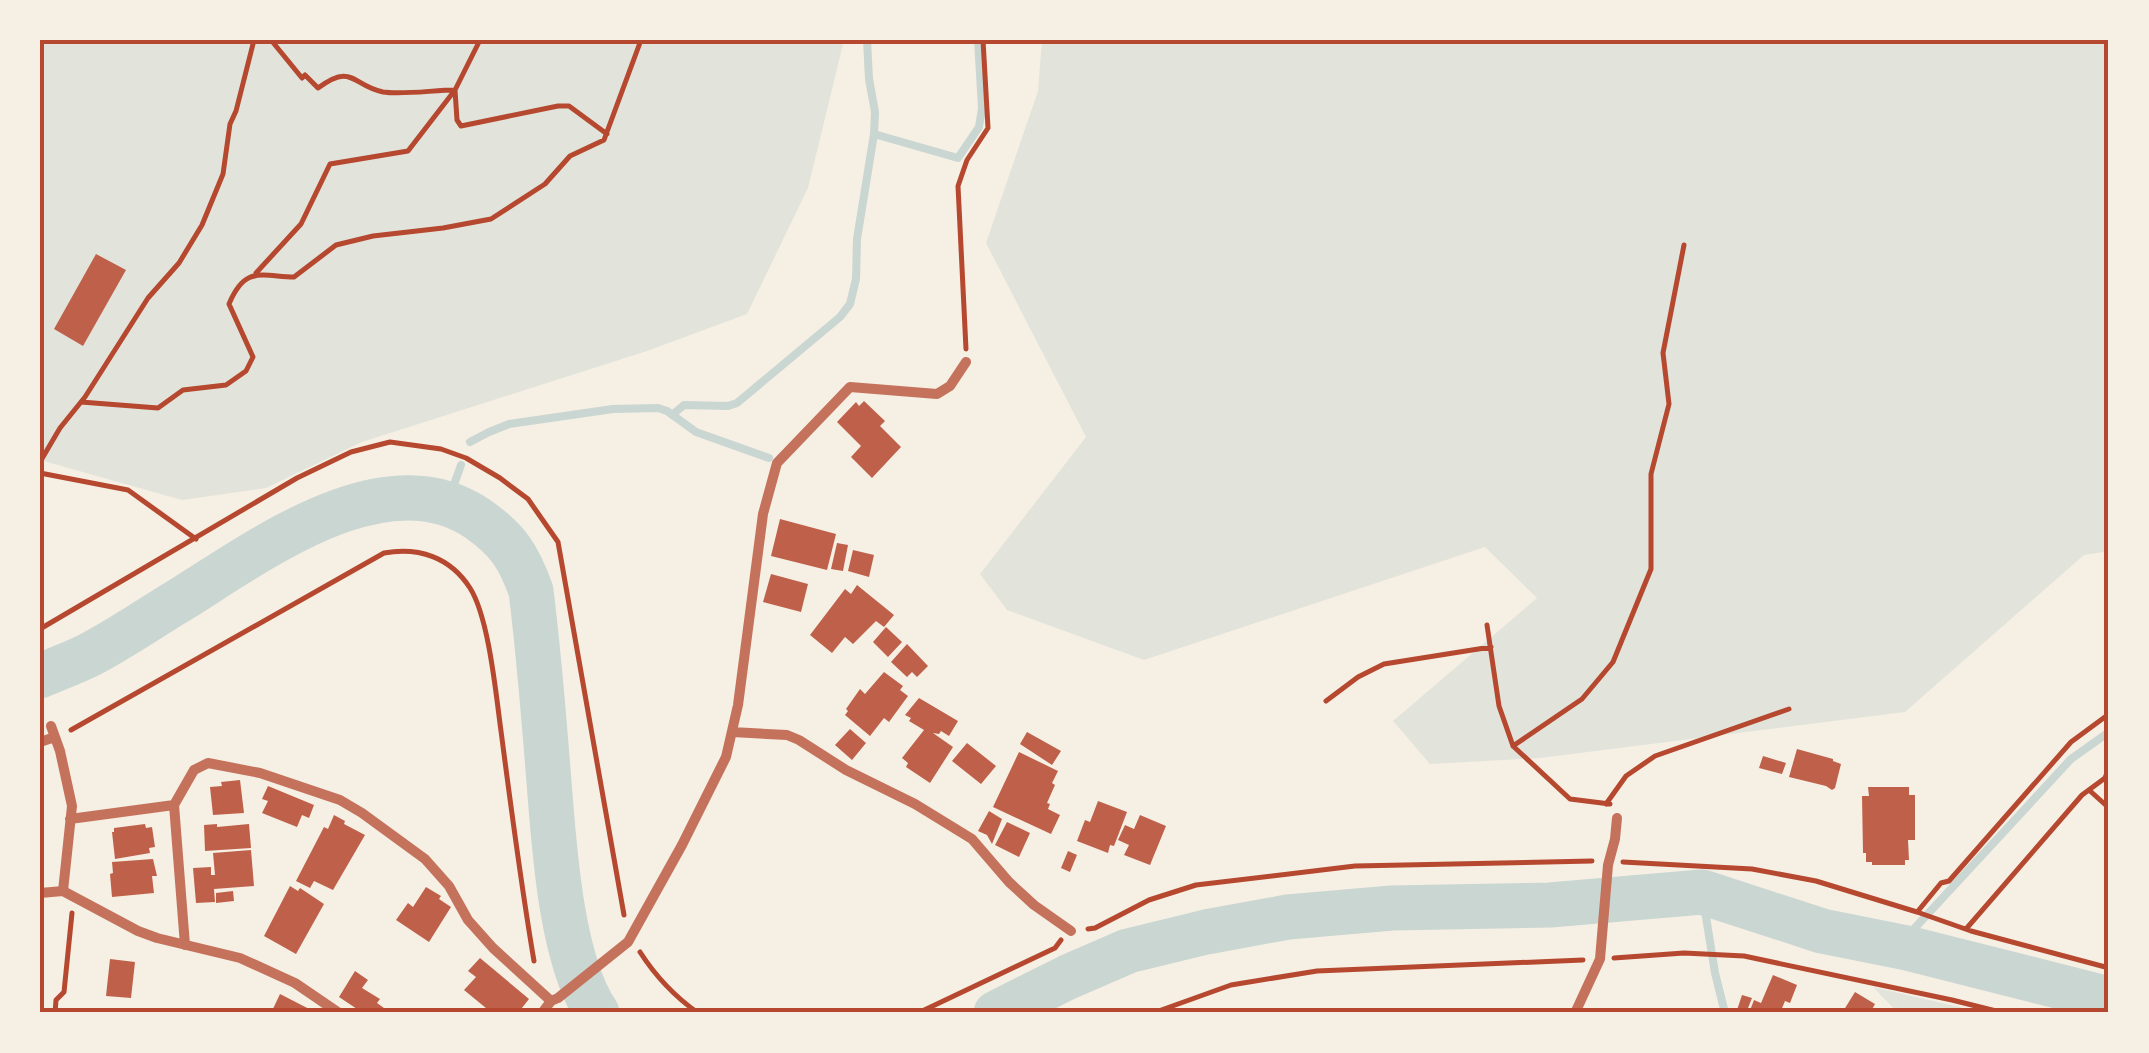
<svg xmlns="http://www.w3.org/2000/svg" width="2149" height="1053" font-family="'Open Sans',sans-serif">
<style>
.green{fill:#e2e4dc}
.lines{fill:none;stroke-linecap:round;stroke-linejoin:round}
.stream{stroke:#c9d6d2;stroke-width:8}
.river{stroke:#c9d6d2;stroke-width:45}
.building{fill:#bf614a}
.path{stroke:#b5482f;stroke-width:5}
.minor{stroke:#c5725c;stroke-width:10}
.neatline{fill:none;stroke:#b5482f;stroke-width:4}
</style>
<rect width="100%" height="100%" fill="#f6efe4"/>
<path class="green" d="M 40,40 L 844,40 L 808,188 L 747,314 L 647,351 L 362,442 L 266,488 L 182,500 L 40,460 Z
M 1042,40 L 2109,40 L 2109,551 L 2084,555 L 1905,712 L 1540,758 L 1430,764 L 1393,721 L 1537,598 L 1485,547 L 1144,660 L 1007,610 L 980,574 L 1086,437 L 986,243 L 1038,91 Z
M 1873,987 L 1985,1013 L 1898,1013 Z"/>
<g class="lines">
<path class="stream" d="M 874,134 L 958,158 L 979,127 L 982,108 L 978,40
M 672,415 L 684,405 L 728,406 L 737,403 L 840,317 L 850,304 L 856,279 L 857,239 L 874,134 L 875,112 L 869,79 L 867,40
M 470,442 L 489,432 L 509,424 L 613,409 L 658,408 L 667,411 L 696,432 L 769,458
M 447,504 L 461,465
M 1702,892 L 1715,973 L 1725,1013
M 1907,948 L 1912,931 L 2071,759 L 2109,732"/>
<path class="river" d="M 40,676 C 56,669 73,663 89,655 C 120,639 150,618 180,600 C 259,551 386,455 478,519 C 508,540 519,557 531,591 C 539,654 544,718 549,782 C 554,846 561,960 597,1013
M 996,1013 L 1068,977 L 1128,951 L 1206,932 L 1288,917 L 1392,908 L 1550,905 L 1702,892 L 1822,931 L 1907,948 L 2109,999"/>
</g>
<path class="building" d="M 96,254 L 126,270 L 83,346 L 54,329 Z
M 864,401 L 885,421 L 880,426 L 901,447 L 872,478 L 851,457 L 861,446 L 837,422 L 856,402 L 859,406 Z
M 780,519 L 836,534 L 827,570 L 771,556 Z
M 837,543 L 848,545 L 843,571 L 831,569 Z
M 853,550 L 874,555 L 869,577 L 848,571 Z
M 771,574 L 808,584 L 801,612 L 763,602 Z
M 857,585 L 894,615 L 884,627 L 876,621 L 853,644 L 845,637 L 832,653 L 810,635 L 845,589 L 851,594 Z
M 886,627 L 902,642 L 888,657 L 873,642 Z
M 907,644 L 928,666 L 917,677 L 912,672 L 907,677 L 891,662 Z
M 884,672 L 903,686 L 900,690 L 908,696 L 889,722 L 884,718 L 870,736 L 845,715 L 848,711 L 846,709 L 860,689 L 865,694 Z
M 919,698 L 958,721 L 949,736 L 941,731 L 939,734 L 933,733 L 953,747 L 930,783 L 906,767 L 908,763 L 902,758 L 924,730 L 909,721 L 911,718 L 905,715 Z
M 850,729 L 866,743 L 852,760 L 835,745 Z
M 1027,732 L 1061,751 L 1052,765 L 1020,744 Z
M 967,743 L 996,766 L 981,784 L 952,761 Z
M 1797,749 L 1833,759 L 1833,761 L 1841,764 L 1835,788 L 1832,790 L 1826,786 L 1789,777 Z
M 1019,752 L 1058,771 L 1052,783 L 1055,785 L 1047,803 L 1050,804 L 1048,809 L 1060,815 L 1051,834 L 993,807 Z
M 1763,756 L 1786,763 L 1782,774 L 1759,768 Z
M 240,780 L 244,813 L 213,815 L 210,787 L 222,786 L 221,782 Z
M 268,786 L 314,805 L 309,818 L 302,815 L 297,827 L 262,813 L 268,801 L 262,799 Z
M 1868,787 L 1909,787 L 1909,795 L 1915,795 L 1915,840 L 1908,840 L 1909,860 L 1905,860 L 1905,865 L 1872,865 L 1872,862 L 1866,862 L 1866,853 L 1863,853 L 1862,796 L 1869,796 Z
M 1098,801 L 1127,812 L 1114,846 L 1110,845 L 1108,853 L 1077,841 L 1085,820 L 1090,822 Z
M 989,811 L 1002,819 L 992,844 L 987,835 L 978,831 Z
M 334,815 L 345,821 L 344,824 L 365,835 L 333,890 L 314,881 L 310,888 L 296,881 L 324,827 L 328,829 Z
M 1140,815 L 1166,826 L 1150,865 L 1124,855 L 1129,845 L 1118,840 L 1125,825 L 1134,829 Z
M 1007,822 L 1030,833 L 1019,857 L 995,845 Z
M 145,824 L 146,828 L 152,827 L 155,847 L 149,848 L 150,853 L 115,859 L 112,832 L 114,832 L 114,828 Z
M 217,824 L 217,827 L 249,824 L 251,848 L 205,851 L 204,825 Z
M 251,850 L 254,886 L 214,889 L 215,902 L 196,903 L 193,868 L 211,867 L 211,875 L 215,875 L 213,853 Z
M 1068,851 L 1077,855 L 1070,872 L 1061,868 Z
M 153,859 L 157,876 L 152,876 L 154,893 L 112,897 L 110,874 L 113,873 L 112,862 Z
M 290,886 L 298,891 L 300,888 L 324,904 L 296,954 L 264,936 Z
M 426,887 L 441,896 L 439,899 L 451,907 L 429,942 L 396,920 L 408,903 L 413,907 Z
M 233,891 L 234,901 L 216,903 L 216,893 Z
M 480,958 L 529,999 L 518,1013 L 492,1013 L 464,990 L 476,977 L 468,971 Z
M 110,959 L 135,962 L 131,998 L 106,996 Z
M 355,971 L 368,980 L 362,988 L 380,999 L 377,1003 L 384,1008 L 381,1013 L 363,1013 L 339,997 Z
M 1773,975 L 1797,985 L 1790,1003 L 1785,1001 L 1780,1013 L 1749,1013 L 1754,1000 L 1761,1003 Z
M 1855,992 L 1875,1004 L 1870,1013 L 1842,1013 Z
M 280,994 L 317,1013 L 271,1013 Z
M 1742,995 L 1752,998 L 1746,1013 L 1736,1013 Z"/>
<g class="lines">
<path class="path" d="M 271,40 L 302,78 L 305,75 L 318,88 C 353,62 352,86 383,92 C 402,95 435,90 455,90 L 457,120 L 461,126 L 558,106 L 569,106 L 607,134
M 256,273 L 301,224 L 330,164 L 408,151 L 455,90 L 480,40
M 966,349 L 958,186 L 967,160 L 988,128 L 983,40
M 81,402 L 158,408 L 183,390 L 226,385 L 246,371 L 253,357 L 229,304 C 245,266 260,276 294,277 L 336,245 L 373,236 L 443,228 L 491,219 L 545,184 L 570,156 L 604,140 L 641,40
M 40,462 L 60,428 L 85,397 L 148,298 L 179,263 L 202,225 L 223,174 L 230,124 L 236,111 L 254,40
M 40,473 L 128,490 L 196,539
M 1487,625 L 1499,706 L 1513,746 L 1570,799 L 1610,804
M 40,629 L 297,478 L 351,452 L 390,442 L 441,449 L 466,458 L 500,478 L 528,499 L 558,542 L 624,915
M 1326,701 L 1358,677 L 1384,664 L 1491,647
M 71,730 L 384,553 C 419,547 450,557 470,588 C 489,618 496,695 501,731 C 511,808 521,885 534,961
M 1513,746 L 1582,699 L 1613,662 L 1651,569 L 1651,474 L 1669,404 L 1663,353 L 1684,245
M 2089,790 L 2109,808
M 1606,804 L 1626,776 L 1655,756 L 1789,709
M 1623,862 L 1752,869 L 1816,881 L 1917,912 L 1971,931 L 2109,968
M 1918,911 L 1941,883 L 1949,881 L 2071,742 L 2109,714
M 1088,929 L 1095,928 L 1149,900 L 1196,885 L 1355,866 L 1592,861
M 1966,929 L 2082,795 L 2105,778 L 2109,767
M 640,952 C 656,977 674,996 698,1013
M 1614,958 L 1684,953 L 1744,956 L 1952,1000 L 2004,1013
M 55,1013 L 56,1000 L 64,992 L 72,913
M 918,1013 L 1055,948 L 1061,940
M 1153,1013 L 1231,985 L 1317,971 L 1583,960"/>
<path class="minor" d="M 51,726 L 60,751 L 72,806 L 63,891
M 732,732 L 787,735 L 799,740 L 846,770 L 915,804 L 972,839 L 1009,882 L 1034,905 L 1071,931
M 40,742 L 55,737
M 70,819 L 174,805
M 40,893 L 63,891 L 138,931 L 157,938 L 240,958 L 295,983 L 339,1013
M 185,945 L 174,805 L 194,770 L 208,763 L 260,773 L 340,800 L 362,813 L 425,859 L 449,886 L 468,920 L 493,948 L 551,1001
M 542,1013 L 551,1001 L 558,998 L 628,942 L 682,845 L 726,757 L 738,705 L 763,514 L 777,463 L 850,387 L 937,394 L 950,386 L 966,362
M 1575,1013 L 1600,959 L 1608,865 L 1615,839 L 1617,818"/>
</g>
<rect width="2149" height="1053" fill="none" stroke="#f6efe4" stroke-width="85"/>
<rect x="42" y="42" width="2064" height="968" class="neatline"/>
</svg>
